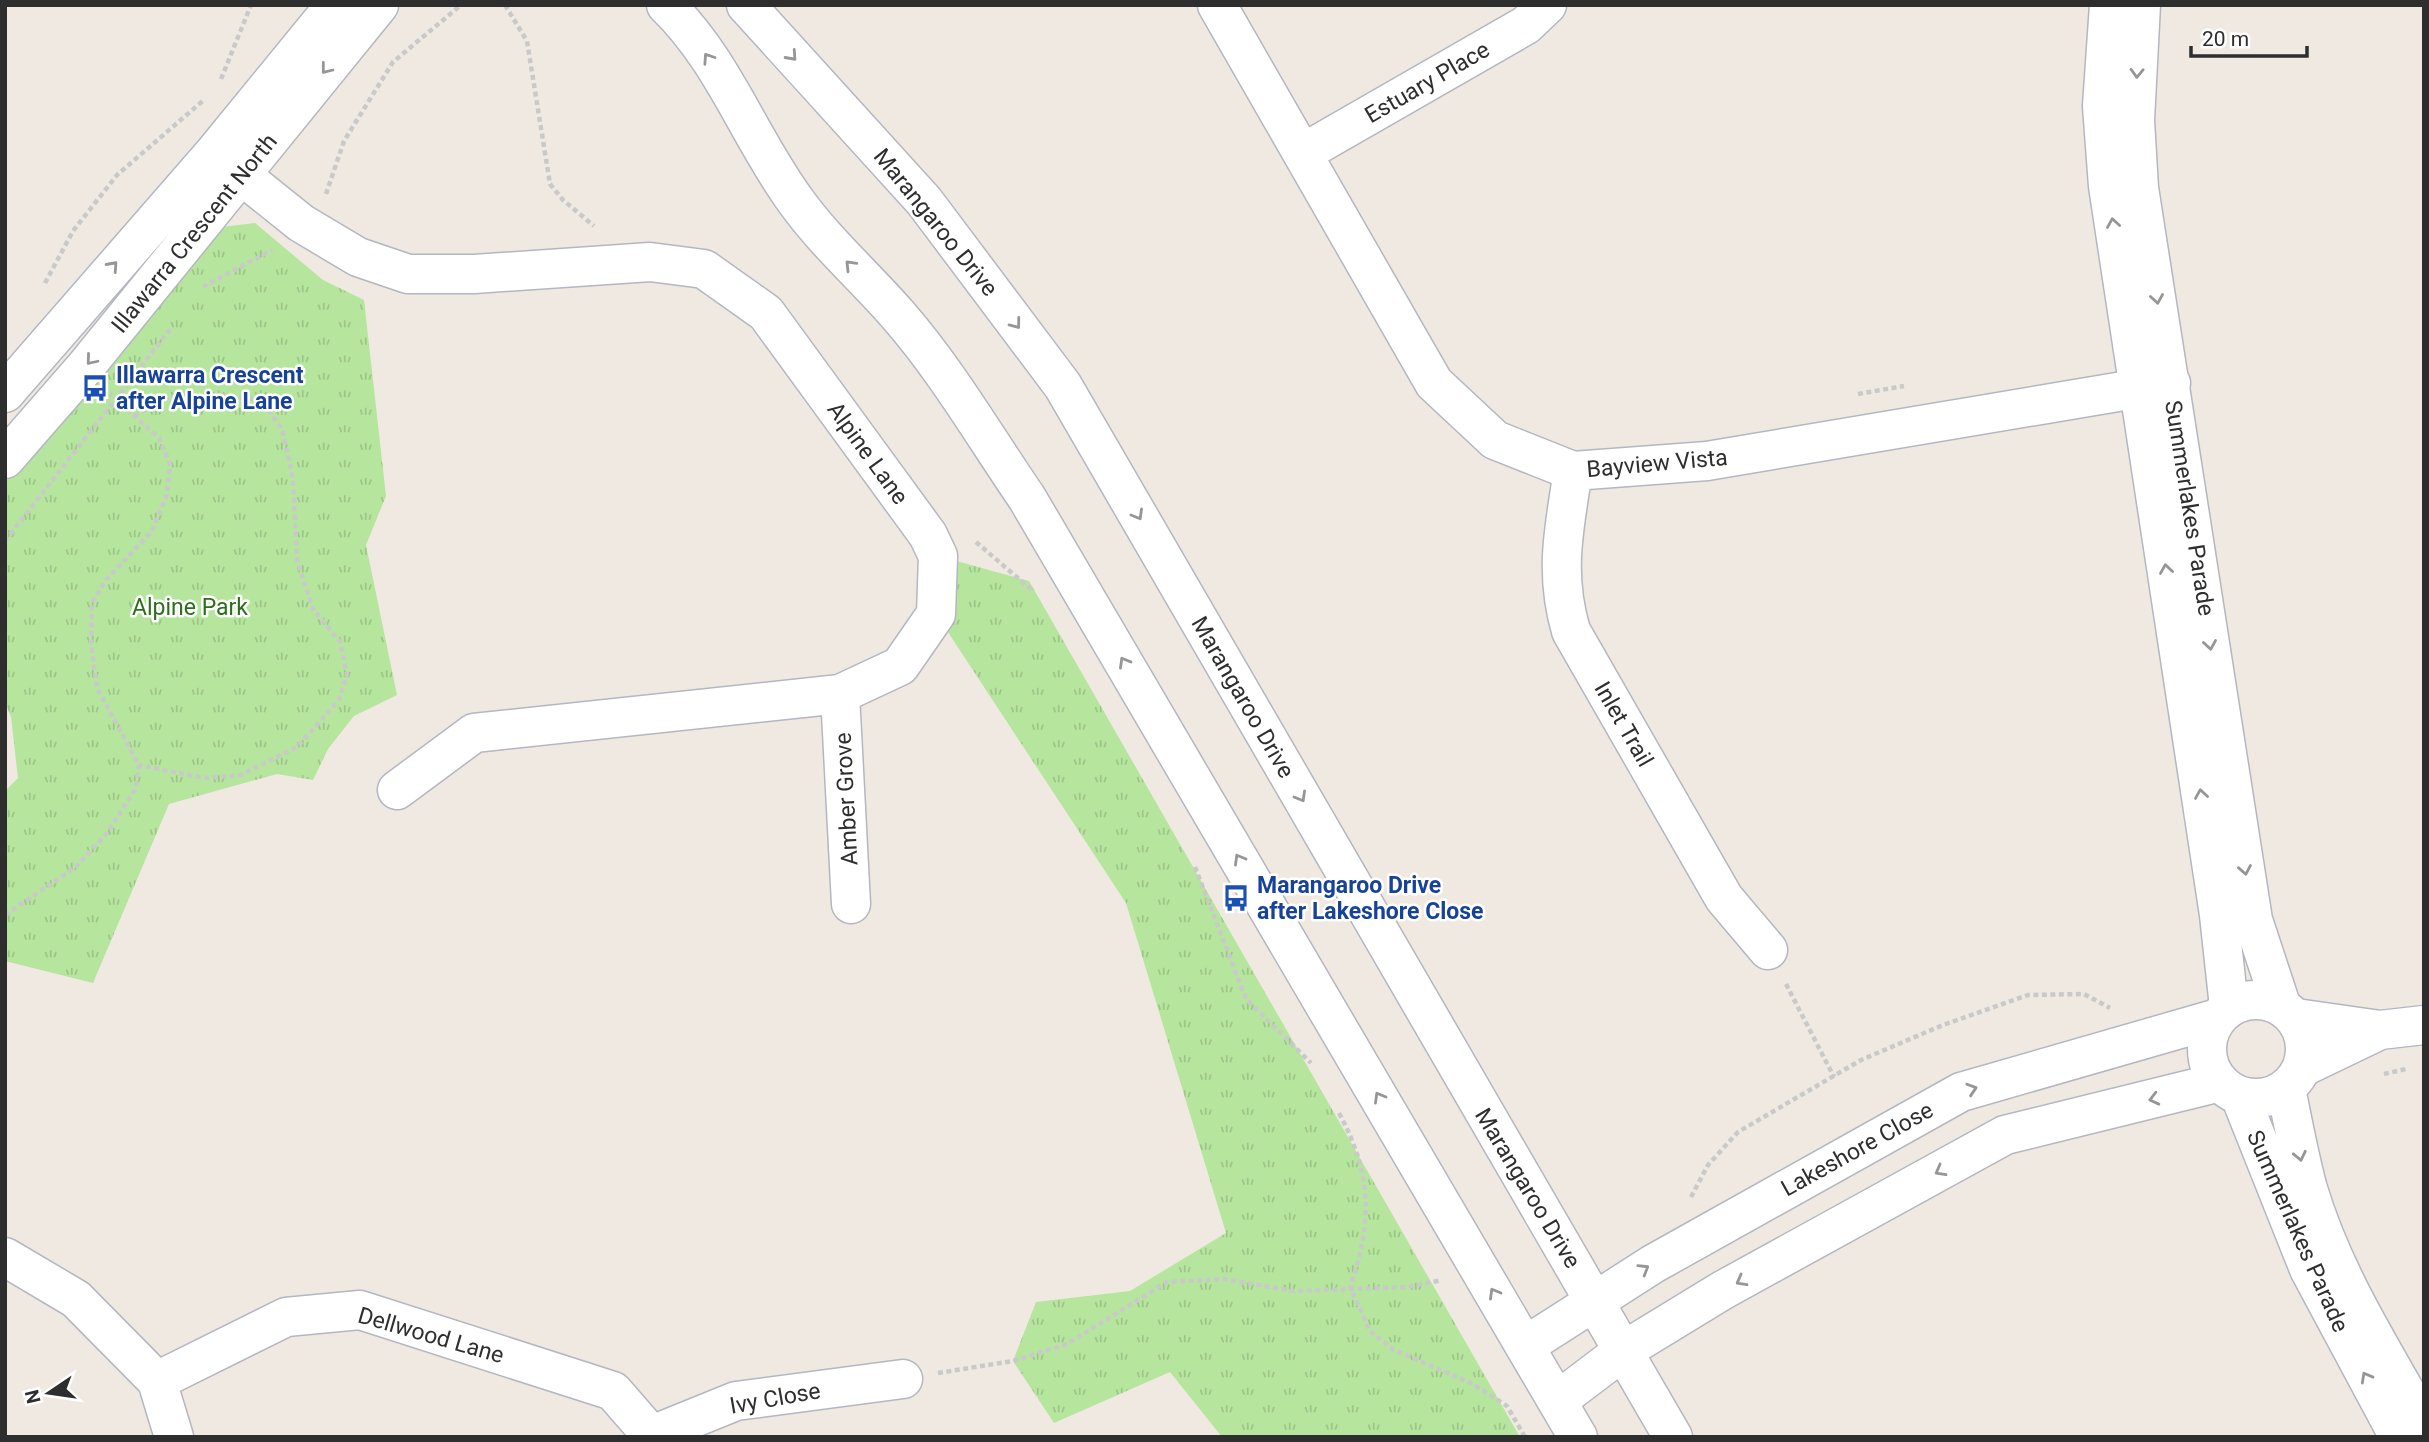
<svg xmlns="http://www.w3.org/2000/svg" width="2429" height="1442" font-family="Roboto,sans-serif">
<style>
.park{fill:url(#park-tufts)}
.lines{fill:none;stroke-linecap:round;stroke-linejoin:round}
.street-casing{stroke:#b4b7c1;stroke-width:41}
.secondary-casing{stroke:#b4b7c1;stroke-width:41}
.path{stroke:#c9c9c9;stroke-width:4.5;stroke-dasharray:5 3.5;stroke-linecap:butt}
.street{stroke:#fff;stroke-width:38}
.secondary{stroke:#fff;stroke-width:38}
.oneway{stroke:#969696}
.labels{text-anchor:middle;stroke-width:5;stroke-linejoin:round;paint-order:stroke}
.street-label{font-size:23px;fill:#2e2e2e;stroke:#fff}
.transit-label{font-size:23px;font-weight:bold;fill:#164399;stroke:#fff;text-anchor:start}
.park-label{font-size:23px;fill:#2c6e1b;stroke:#fff}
</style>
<defs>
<pattern id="park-tufts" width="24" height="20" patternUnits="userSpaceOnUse" patternTransform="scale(1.75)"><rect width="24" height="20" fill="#b6e59e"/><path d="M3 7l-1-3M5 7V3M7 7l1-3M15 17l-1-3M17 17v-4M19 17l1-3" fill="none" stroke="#9dc588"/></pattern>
</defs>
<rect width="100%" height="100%" fill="#efe9e1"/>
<path class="park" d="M 255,223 L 323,280 L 364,300 L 386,496 L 366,545 L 397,695 L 354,716 L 328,749 L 313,780 L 277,774 L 169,804 L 93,983 L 5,961 L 5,791 L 18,778 L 11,717 L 5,702 L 5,483 L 213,228 Z
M 938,556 L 1029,581 L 1520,1437 L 1222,1437 L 1170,1372 L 1054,1423 L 1013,1361 L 1036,1302 L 1130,1291 L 1226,1233 L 1126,903 L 936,614 Z"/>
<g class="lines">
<defs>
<path id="street" d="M 1217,5 L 1434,383 L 1495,440 L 1573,471 L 1707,461 L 2171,383
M 1303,153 L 1526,25 L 1547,5
M 215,154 L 301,223 L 358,257 L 408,274 L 474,274 L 650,262 L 704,269 L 766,313 L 928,535 L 938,556 L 936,614 L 900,666 L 840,694 L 474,733 L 397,790
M 1573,471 C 1564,529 1554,573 1571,631 L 1724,898 L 1768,950
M 840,694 L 851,904
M 2296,1018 L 2380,1030 L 2424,1025
M 2303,1067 L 2380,1030
M 5,1257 L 76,1299 L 157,1381 L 174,1437
M 157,1381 L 286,1317 L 360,1310 L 613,1391 L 653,1437
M 652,1435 L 736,1401 L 903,1379"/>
<path id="secondary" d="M 666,5 C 723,60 749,137 795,200 C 825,242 864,276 898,315 C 947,371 985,437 1027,498 L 1578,1437
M 746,5 L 924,201 L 1063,386 L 1673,1437
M 2109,5 L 2102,106 L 2108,186 L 2219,915 L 2229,1007
M 2141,5 L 2135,120 L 2139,188 L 2253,920 L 2281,1005
M 5,393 L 214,153 L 335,5
M 5,459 L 86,366 L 379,5
M2207 1049a49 49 0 1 1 98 0a49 49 0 1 1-98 0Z
M 2286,1089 C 2293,1122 2299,1156 2308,1189 C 2333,1273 2381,1348 2424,1424
M 2240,1096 L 2309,1269 L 2399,1437
M 1525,1346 L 1653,1264 L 1961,1092 L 2218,1018
M 1557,1401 L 1623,1351 L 1723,1290 L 2005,1135 L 2220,1082"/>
</defs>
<use href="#street" class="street-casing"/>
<use href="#secondary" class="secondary-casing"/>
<path class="path" d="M 505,5 L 527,41 L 550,184 L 563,200 L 594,226
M 221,79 L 251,5
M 326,194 L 344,141 L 393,62 L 461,5
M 45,283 L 73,231 L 117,175 L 205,99
M 203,287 L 272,250
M 1858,394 L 1904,386
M 134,416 L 169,397 L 221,395 L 261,400 L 282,429 L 293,479 L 297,560 L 313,609 L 340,642 L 347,674 L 339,700 L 297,747 L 241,775 L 204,778 L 139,765
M 5,541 L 172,327
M 976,542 L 1033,591
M 1195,867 L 1246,999 L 1311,1063
M 5,915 L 76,867 L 107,833 L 135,790 L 139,765 L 97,688 L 91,642 L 92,603 L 106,580 L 152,531 L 167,494 L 170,464 L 159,438 L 110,394
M 1786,984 L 1834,1077
M 2384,1074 L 2406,1069
M 1339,1113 C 1372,1174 1373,1222 1350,1287 L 1370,1331 L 1394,1350 L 1473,1384 L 1507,1406 L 1525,1437
M 1691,1197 L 1708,1165 L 1738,1132 L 1861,1060 L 1943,1025 L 2028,995 L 2084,994 L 2110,1008
M 938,1373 L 1013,1361 L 1067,1344 L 1167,1282 L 1224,1279 L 1294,1291 L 1407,1287 L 1442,1280"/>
<use href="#street" class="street"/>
<use href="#secondary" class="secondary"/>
</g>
<defs><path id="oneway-chevron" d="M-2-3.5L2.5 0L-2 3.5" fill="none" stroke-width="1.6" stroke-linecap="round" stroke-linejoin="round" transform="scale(1.75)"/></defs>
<g class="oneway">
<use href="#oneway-chevron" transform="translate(792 56) rotate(48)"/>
<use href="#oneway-chevron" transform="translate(708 58) rotate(-124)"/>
<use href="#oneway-chevron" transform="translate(326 69) rotate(128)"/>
<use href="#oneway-chevron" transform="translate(2137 73) rotate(92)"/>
<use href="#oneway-chevron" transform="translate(2113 223) rotate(-99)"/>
<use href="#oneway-chevron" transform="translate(850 265) rotate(-134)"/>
<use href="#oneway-chevron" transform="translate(113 266) rotate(-48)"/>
<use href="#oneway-chevron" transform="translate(2157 299) rotate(81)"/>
<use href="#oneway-chevron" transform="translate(1016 324) rotate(53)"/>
<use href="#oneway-chevron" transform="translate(91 360) rotate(130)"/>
<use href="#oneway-chevron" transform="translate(1138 515) rotate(60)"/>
<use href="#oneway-chevron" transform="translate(2166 569) rotate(-99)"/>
<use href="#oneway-chevron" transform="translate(2210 645) rotate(81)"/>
<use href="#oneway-chevron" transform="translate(1124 662) rotate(-120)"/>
<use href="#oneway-chevron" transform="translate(2201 794) rotate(-99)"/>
<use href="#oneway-chevron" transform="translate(1301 797) rotate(60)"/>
<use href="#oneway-chevron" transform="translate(1239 859) rotate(-120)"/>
<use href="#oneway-chevron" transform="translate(2245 870) rotate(80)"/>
<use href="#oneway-chevron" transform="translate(1972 1089) rotate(-18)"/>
<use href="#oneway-chevron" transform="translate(1379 1097) rotate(-120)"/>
<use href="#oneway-chevron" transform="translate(2154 1099) rotate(166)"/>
<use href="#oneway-chevron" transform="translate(2300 1156) rotate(78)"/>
<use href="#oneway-chevron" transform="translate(1940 1171) rotate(151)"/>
<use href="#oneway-chevron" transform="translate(1644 1269) rotate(-31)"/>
<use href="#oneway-chevron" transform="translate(1741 1281) rotate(151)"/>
<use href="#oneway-chevron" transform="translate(1494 1293) rotate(-120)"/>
<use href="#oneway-chevron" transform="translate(2366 1377) rotate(-119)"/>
</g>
<defs>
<symbol id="bus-bare" viewBox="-9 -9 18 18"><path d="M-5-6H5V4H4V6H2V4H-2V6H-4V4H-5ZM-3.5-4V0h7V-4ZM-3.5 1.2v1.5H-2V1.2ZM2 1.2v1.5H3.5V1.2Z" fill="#1a4fb4" stroke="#fff" stroke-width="2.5" paint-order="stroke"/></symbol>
</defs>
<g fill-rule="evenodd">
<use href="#bus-bare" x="76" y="369" width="38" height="38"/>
<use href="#bus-bare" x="1217" y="879" width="38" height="38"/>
</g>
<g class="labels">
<g class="street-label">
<text transform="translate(1427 82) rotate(-30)" y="8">Estuary Place</text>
<text transform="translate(936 222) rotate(51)" y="8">Marangaroo Drive</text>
<text transform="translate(194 233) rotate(-51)" y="8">Illawarra Crescent North</text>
<text transform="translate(868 453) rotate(54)" y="8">Alpine Lane</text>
<text transform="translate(1657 463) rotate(-5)" y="8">Bayview Vista</text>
<text transform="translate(2190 508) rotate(81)" y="8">Summerlakes Parade</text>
<text transform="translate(1243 697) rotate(60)" y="8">Marangaroo Drive</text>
<text transform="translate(1624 724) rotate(60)" y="8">Inlet Trail</text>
<text transform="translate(846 799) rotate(-93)" y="8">Amber Grove</text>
<text transform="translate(1857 1149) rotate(-29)" y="8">Lakeshore Close</text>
<text transform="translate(1528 1188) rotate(59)" y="8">Marangaroo Drive</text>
<text transform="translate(2298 1231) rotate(66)" y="8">Summerlakes Parade</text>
<text transform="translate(431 1335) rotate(16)" y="8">Dellwood Lane</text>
<text transform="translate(775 1398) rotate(-10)" y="8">Ivy Close</text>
</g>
<g class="transit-label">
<text x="116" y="383">Illawarra Crescent<tspan x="116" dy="26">after Alpine Lane</tspan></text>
<text x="1257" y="893">Marangaroo Drive<tspan x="1257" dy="26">after Lakeshore Close</tspan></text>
</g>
<g class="park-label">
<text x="190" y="615">Alpine Park</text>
</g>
</g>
<rect width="2429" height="1442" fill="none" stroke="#2e2e2e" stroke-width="14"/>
<g transform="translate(49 1393) rotate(257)" stroke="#ffffff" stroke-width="5" paint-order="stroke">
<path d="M0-5L12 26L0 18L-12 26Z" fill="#2e2e2e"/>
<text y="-10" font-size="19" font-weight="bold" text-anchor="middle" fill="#2e2e2e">N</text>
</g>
<path d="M2191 46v10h116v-10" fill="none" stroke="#2e2e2e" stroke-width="3.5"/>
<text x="2202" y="46" font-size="21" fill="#2e2e2e" stroke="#ffffff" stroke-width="5" paint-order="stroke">20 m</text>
</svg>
